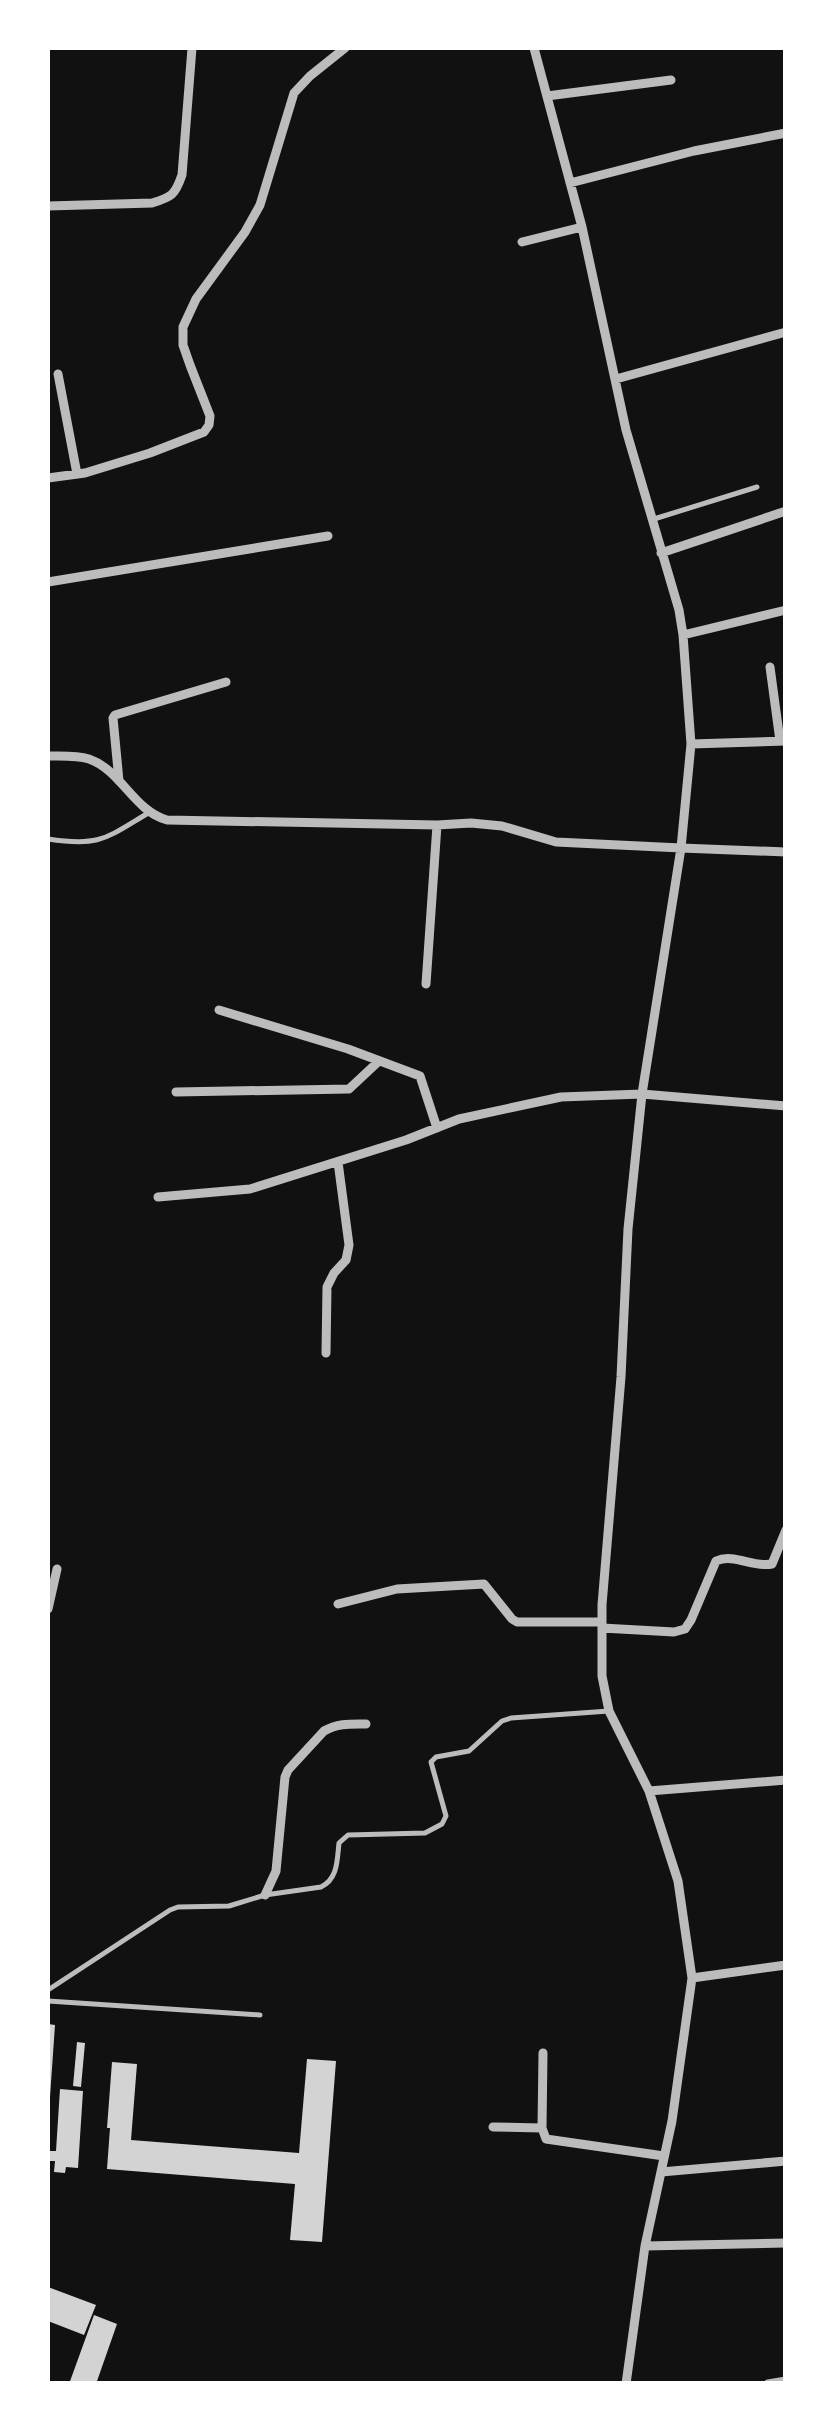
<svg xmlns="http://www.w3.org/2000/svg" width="833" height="2431" font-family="'Work Sans',sans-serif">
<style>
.building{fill:#d3d3d3}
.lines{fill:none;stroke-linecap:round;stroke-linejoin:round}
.service{stroke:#bcbcbc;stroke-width:5}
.minor{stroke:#bcbcbc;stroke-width:9}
</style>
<rect width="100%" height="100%" fill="#111"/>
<path class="building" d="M 48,2024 L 55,2025 L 50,2097 L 48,2097 Z
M 77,2042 L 85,2043 L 81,2087 L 73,2086 Z
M 307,2059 L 336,2061 L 322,2242 L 290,2240 L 295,2184 L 107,2169 L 110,2128 L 107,2128 L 112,2062 L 137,2064 L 131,2140 L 299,2153 Z
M 60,2089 L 83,2091 L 78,2168 L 66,2167 L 65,2173 L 54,2172 L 55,2161 L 48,2161 L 48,2151 L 56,2151 Z
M 48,2287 L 96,2305 L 84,2335 L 48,2321 Z
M 94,2315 L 117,2324 L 96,2384 L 69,2384 Z"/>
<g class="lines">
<path class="service" d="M 654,519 L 757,487
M 48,839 C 101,847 106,838 150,812
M 48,1990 L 170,1910 L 178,1907 L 229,1906 L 265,1895 L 321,1887 C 338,1879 337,1860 339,1843 L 348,1835 L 425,1833 L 442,1824 L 446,1816 L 431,1762 L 436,1757 L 469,1751 L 502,1721 L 511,1718 L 609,1711
M 48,2001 L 260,2015"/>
<path class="minor" d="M 534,48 L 582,227 L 626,430 L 679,610 L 683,635 L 691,744 L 681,848 L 786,852
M 547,96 L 671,80
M 570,183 L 694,151 L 786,133
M 48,206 L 152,203 C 172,197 175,195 182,175 L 192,48
M 522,242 L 582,227
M 58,374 L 77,474
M 616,379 L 786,332
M 48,478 L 85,473 L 150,453 L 204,432 L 209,425 L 210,416 L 190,365 L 183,345 L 183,327 L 196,299 L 245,232 L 260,205 L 294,93 L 310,76 L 345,48
M 661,553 L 786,511
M 48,582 L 328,536
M 683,635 L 786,610
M 770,667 L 780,741
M 691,744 L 786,741
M 48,756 C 61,756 76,755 89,759 C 121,770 134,811 167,820 L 437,825 L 471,823 L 502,826 L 556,842 L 681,848 L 642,1094 L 628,1229 L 621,1377 L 602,1605 L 602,1676 L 609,1711 L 649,1791 L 678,1881 L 692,1978 L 672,2121 L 645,2246 L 626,2384
M 119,781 L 113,718 L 115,715 L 226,682
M 426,984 L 437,825
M 219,1010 L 348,1049 L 420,1076 L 437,1128
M 176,1092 L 349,1089 L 379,1061
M 158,1197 L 250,1189 L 406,1140 L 459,1119 L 561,1097 L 642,1094 L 786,1106
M 326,1353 L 327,1287 L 334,1273 L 346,1260 L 349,1245 L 338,1162
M 338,1604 L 397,1589 L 484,1584 L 512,1619 L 517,1622 L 602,1622
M 48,1609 L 57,1569
M 602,1628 L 674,1632 L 685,1629 L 691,1620 L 716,1561 C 734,1553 753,1568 772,1564 L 786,1530
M 649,1791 L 786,1780
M 265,1895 L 276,1871 L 285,1777 L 288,1770 L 324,1731 C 338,1723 351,1724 366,1724
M 692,1978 L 786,1965
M 543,2053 L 542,2128 L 546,2139 L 664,2156
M 493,2127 L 542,2128
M 661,2172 L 786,2161
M 645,2246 L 786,2243
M 768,2384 L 786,2381"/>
</g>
<rect width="833" height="2431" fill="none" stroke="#ffffff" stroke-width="100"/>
</svg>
